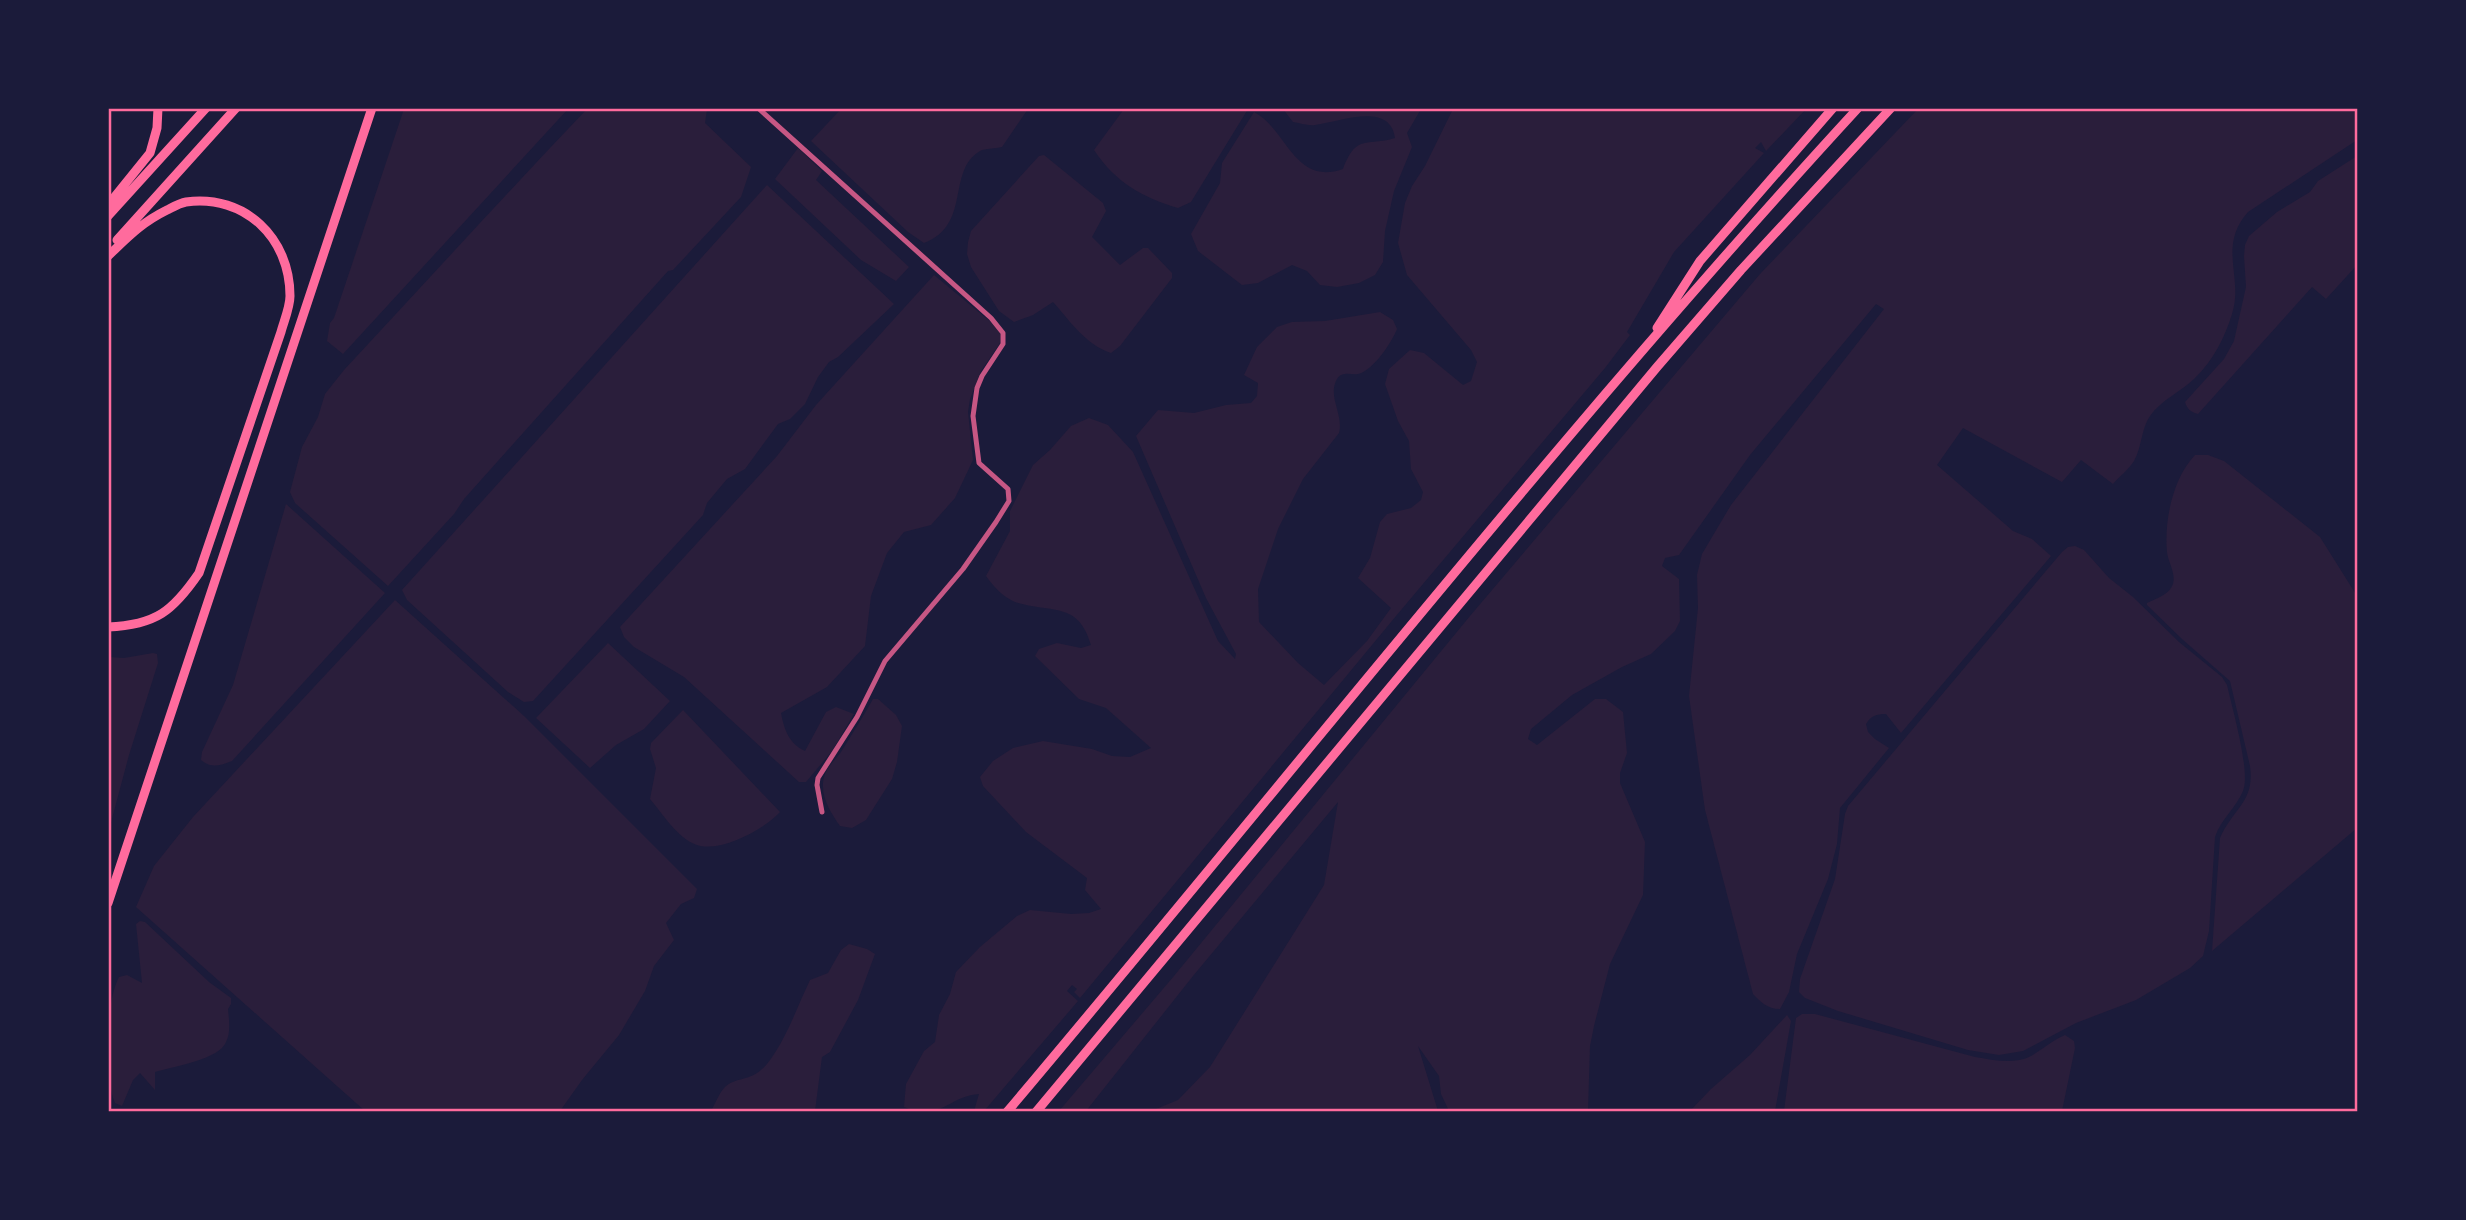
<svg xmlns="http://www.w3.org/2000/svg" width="2466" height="1220" font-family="'Varela Round',sans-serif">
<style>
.green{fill:#2a1e3b}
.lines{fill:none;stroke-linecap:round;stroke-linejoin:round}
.minor{stroke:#c65784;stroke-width:5}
.primary{stroke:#ff6b9d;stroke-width:9}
.neatline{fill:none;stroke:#ff6b9d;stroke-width:2.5}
</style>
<rect width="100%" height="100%" fill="#1b1b3a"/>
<path class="green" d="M 1919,108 L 2357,109 L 2357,140 L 2248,212 C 2217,247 2244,277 2232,314 C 2225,337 2213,361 2195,378 C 2182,391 2161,400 2150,416 C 2141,429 2142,447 2134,461 C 2129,469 2119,477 2113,484 L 2081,460 L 2062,482 L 1963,428 L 1937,465 L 2013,531 L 2032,539 L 2051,556 L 1901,733 L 1886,714 C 1876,714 1871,716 1866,724 L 1868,732 L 1875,739 L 1889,748 L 1840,808 L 1837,844 L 1828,879 L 1797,954 L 1789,992 L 1780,1009 C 1767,1009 1761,1002 1753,994 L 1705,810 L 1689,696 L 1698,608 L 1697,575 L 1702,554 L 1731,505 L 1884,309 L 1876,304 L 1750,455 L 1679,555 L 1665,558 L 1662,566 L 1679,579 L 1680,621 L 1675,631 L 1651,654 L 1622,667 L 1572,695 L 1531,729 L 1528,739 L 1537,745 L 1595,699 L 1606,699 L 1623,712 L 1627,753 L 1620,773 L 1620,783 L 1645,842 L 1643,895 L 1610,964 L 1594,1026 L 1590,1046 L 1588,1111 L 1449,1111 L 1441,1094 L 1439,1076 L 1418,1046 L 1438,1111 L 1151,1111 L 1178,1100 L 1210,1067 L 1324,885 L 1338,802 L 1193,976 L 1086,1111 L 1059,1111 L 1174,976 L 1470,616 L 1760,274 Z
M 404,109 L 568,109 L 343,354 L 327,341 L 330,323 L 334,318 Z
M 587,109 L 707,109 L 705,123 L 751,167 L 741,197 L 673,270 L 668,271 L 464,499 L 454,514 L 388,586 L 295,503 L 290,492 L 302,447 L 318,417 L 325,394 L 344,370 C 425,283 505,195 587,109 Z
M 841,109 L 841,108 L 1028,109 L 1002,147 C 995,149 985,148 980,151 C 946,171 972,225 924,243 L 908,232 L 811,141 Z
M 1124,109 L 1124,108 L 1248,109 L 1191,202 L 1178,208 C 1142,197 1116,183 1094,150 Z
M 1283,109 L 1421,109 L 1407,133 L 1412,147 L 1394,191 L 1385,231 L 1383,262 L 1375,275 L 1359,283 L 1337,287 L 1320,285 L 1307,271 L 1292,265 L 1258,283 L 1242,285 L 1198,251 L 1191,234 L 1220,183 L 1222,163 L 1254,112 C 1287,129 1294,186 1343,169 C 1357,133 1366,147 1395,138 C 1390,101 1340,122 1315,125 C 1308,126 1300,123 1293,122 Z
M 1453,109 L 1806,109 L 1766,151 L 1761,142 L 1755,148 L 1764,153 L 1674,252 L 1627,332 L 1630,335 L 1605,368 L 1396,616 L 1080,998 L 1074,992 L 1077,989 L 1072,985 L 1067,991 L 1078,1001 L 984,1111 L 974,1111 L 979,1094 C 948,1096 942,1122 904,1107 L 906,1084 L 924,1051 L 935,1042 L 939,1015 L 950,994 L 956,972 L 980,947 L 1017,916 L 1030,910 L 1071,914 L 1089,913 L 1101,909 L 1085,890 L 1087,878 L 1026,832 L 983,786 L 980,777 L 993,761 L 1013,748 L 1043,741 L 1092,749 L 1112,756 L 1130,757 L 1151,748 L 1106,708 L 1079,699 L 1035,656 L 1039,649 L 1057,643 L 1081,648 L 1091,645 C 1078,600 1050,614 1015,602 C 1003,597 993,586 986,576 L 1010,531 L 1010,511 L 1033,465 L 1050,450 L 1071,426 L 1089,418 L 1108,425 L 1133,452 L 1218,641 L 1235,659 L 1236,654 L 1206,598 L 1136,436 L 1158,410 L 1194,413 L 1226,405 L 1251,403 L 1257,396 L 1258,383 L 1244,375 L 1257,347 L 1277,327 L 1292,322 L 1325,321 L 1380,312 L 1393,320 L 1397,329 C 1392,342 1373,371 1358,374 C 1351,375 1342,371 1337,379 C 1327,396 1344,415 1339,433 L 1303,479 L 1278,529 L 1258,589 L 1259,622 L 1298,663 L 1324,685 L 1367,641 L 1391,608 L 1358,578 L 1370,558 L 1380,522 L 1387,514 L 1411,508 L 1421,500 L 1423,492 L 1411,469 L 1409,441 L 1398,421 L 1385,384 L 1389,369 L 1410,350 L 1424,353 L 1463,385 L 1471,381 L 1477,362 L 1471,350 L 1407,275 L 1398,243 L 1405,203 L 1412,186 L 1425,166 Z
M 798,148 L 822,171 L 816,180 L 909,267 L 896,281 L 861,260 L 775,179 Z
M 1044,155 L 1103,203 L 1106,211 L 1092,237 L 1120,265 L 1143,248 L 1148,248 L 1172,273 L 1172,278 L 1120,346 L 1111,353 C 1086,345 1070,321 1053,302 L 1033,315 L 1014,322 L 999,311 L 971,267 L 967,254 L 968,242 L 971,231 L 1039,156 Z
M 2357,156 L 2357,265 L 2326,299 L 2312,287 L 2198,414 C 2191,412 2187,409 2185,402 L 2224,359 L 2234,341 L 2246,287 L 2244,256 L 2245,245 L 2249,236 L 2277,212 L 2310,192 L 2318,181 Z
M 767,185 L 894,304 L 838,357 L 829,362 L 818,377 L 805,404 L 790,419 L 778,424 L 745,469 L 727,479 L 707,503 L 703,515 L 533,701 L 524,702 L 508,692 L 407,600 L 402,590 Z
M 934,275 L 992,323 L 1000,333 L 1000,343 L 981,371 L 970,399 L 968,412 L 973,460 L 955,498 L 931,525 L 904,532 L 887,553 L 871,596 L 865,646 L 827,687 L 781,713 C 784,729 789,744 805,751 L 826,712 L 836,707 L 854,714 L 832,751 L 806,782 L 799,782 L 684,677 L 634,647 L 624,637 L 620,627 L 777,456 L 816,405 Z
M 2195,455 L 2208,455 L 2224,461 L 2320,537 L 2357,596 L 2357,828 L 2212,951 L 2220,838 C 2233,808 2255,802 2250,766 L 2230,681 L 2182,639 L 2147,605 L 2147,603 C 2157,598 2169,595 2173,584 C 2176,573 2168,562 2167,552 C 2164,520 2173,478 2195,455 Z
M 286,504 L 385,593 L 232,761 C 222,765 211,769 201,760 L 202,752 L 233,685 Z
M 2075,546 L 2084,550 L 2109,578 L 2133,597 L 2179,642 L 2222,677 L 2227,685 C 2232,707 2251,773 2243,791 C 2236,808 2221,819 2215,837 L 2209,931 L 2203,956 L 2190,968 L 2136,1000 L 2076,1023 L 2023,1051 L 1999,1055 L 1968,1050 L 1838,1011 L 1805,998 L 1799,992 L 1800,979 L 1835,879 L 1845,814 L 1848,806 L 2062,552 L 2068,547 Z
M 395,600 L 524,716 L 697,889 L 694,898 L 681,904 L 666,923 L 674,940 L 654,966 L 645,991 L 619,1035 L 582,1080 L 560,1111 L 365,1111 L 136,907 L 154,866 L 193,817 Z
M 608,643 L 670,701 L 644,729 L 616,745 L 590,768 L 536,718 Z
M 153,653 L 157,654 L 158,663 L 129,755 L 109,830 L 109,657 L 124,658 Z
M 873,699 L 878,699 L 896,715 L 902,726 L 897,762 L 892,779 L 866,820 L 852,828 L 840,826 C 830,812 818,793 825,774 C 828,766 836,759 841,752 C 852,734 863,717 873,699 Z
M 683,710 L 780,812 C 765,829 720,853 697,845 C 677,838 663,814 650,799 L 656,768 L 650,749 L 651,743 Z
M 140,921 L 145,922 L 209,982 L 231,998 L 231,1004 L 228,1009 C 229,1020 231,1032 226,1042 C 220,1059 172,1067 155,1072 L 155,1090 L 140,1073 L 133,1080 L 122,1106 L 115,1103 C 103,1075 105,1004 119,977 L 127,975 L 142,983 L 136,924 Z
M 849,944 L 867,949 L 875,954 L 858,1000 L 830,1052 L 822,1057 L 815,1111 L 711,1111 C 715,1104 719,1093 725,1087 C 737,1076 751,1083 767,1064 C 786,1040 797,1007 810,980 L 828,973 L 841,950 Z
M 1802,1014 L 1815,1014 L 1975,1057 C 1993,1060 2014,1065 2031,1056 C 2043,1049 2053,1040 2065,1035 L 2074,1041 L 2075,1048 L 2062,1111 L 1784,1111 L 1796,1018 Z
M 1787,1015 L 1791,1021 L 1775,1111 L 1690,1111 L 1711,1089 L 1750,1055 Z"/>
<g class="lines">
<path class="minor" d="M 758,108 L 991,318 L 1003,333 L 1003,344 L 982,376 L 977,388 L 973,416 L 979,463 L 1008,489 L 1009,501 L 996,522 L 963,569 L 885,661 L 857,717 L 818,778 L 817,785 L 822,812"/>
<path class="primary" d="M 108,205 L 150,153 L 157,128 L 158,108
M 108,216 L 206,108
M 117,240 L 236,108
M 108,256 C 129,236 141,223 167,210 C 173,207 180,203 186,202 C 245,194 290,238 290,296 C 290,307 284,321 281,332 L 199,573 C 173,611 156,625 108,627
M 1657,328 L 1700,261 L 1833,108
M 108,903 L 372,108
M 1007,1112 C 1290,777 1561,431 1858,108
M 1036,1112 L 1657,367 L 1741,270 L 1891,108"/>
</g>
<rect width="2466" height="1220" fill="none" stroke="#1b1b3a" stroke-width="220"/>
<rect x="110" y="110" width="2246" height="1000" class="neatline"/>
</svg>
